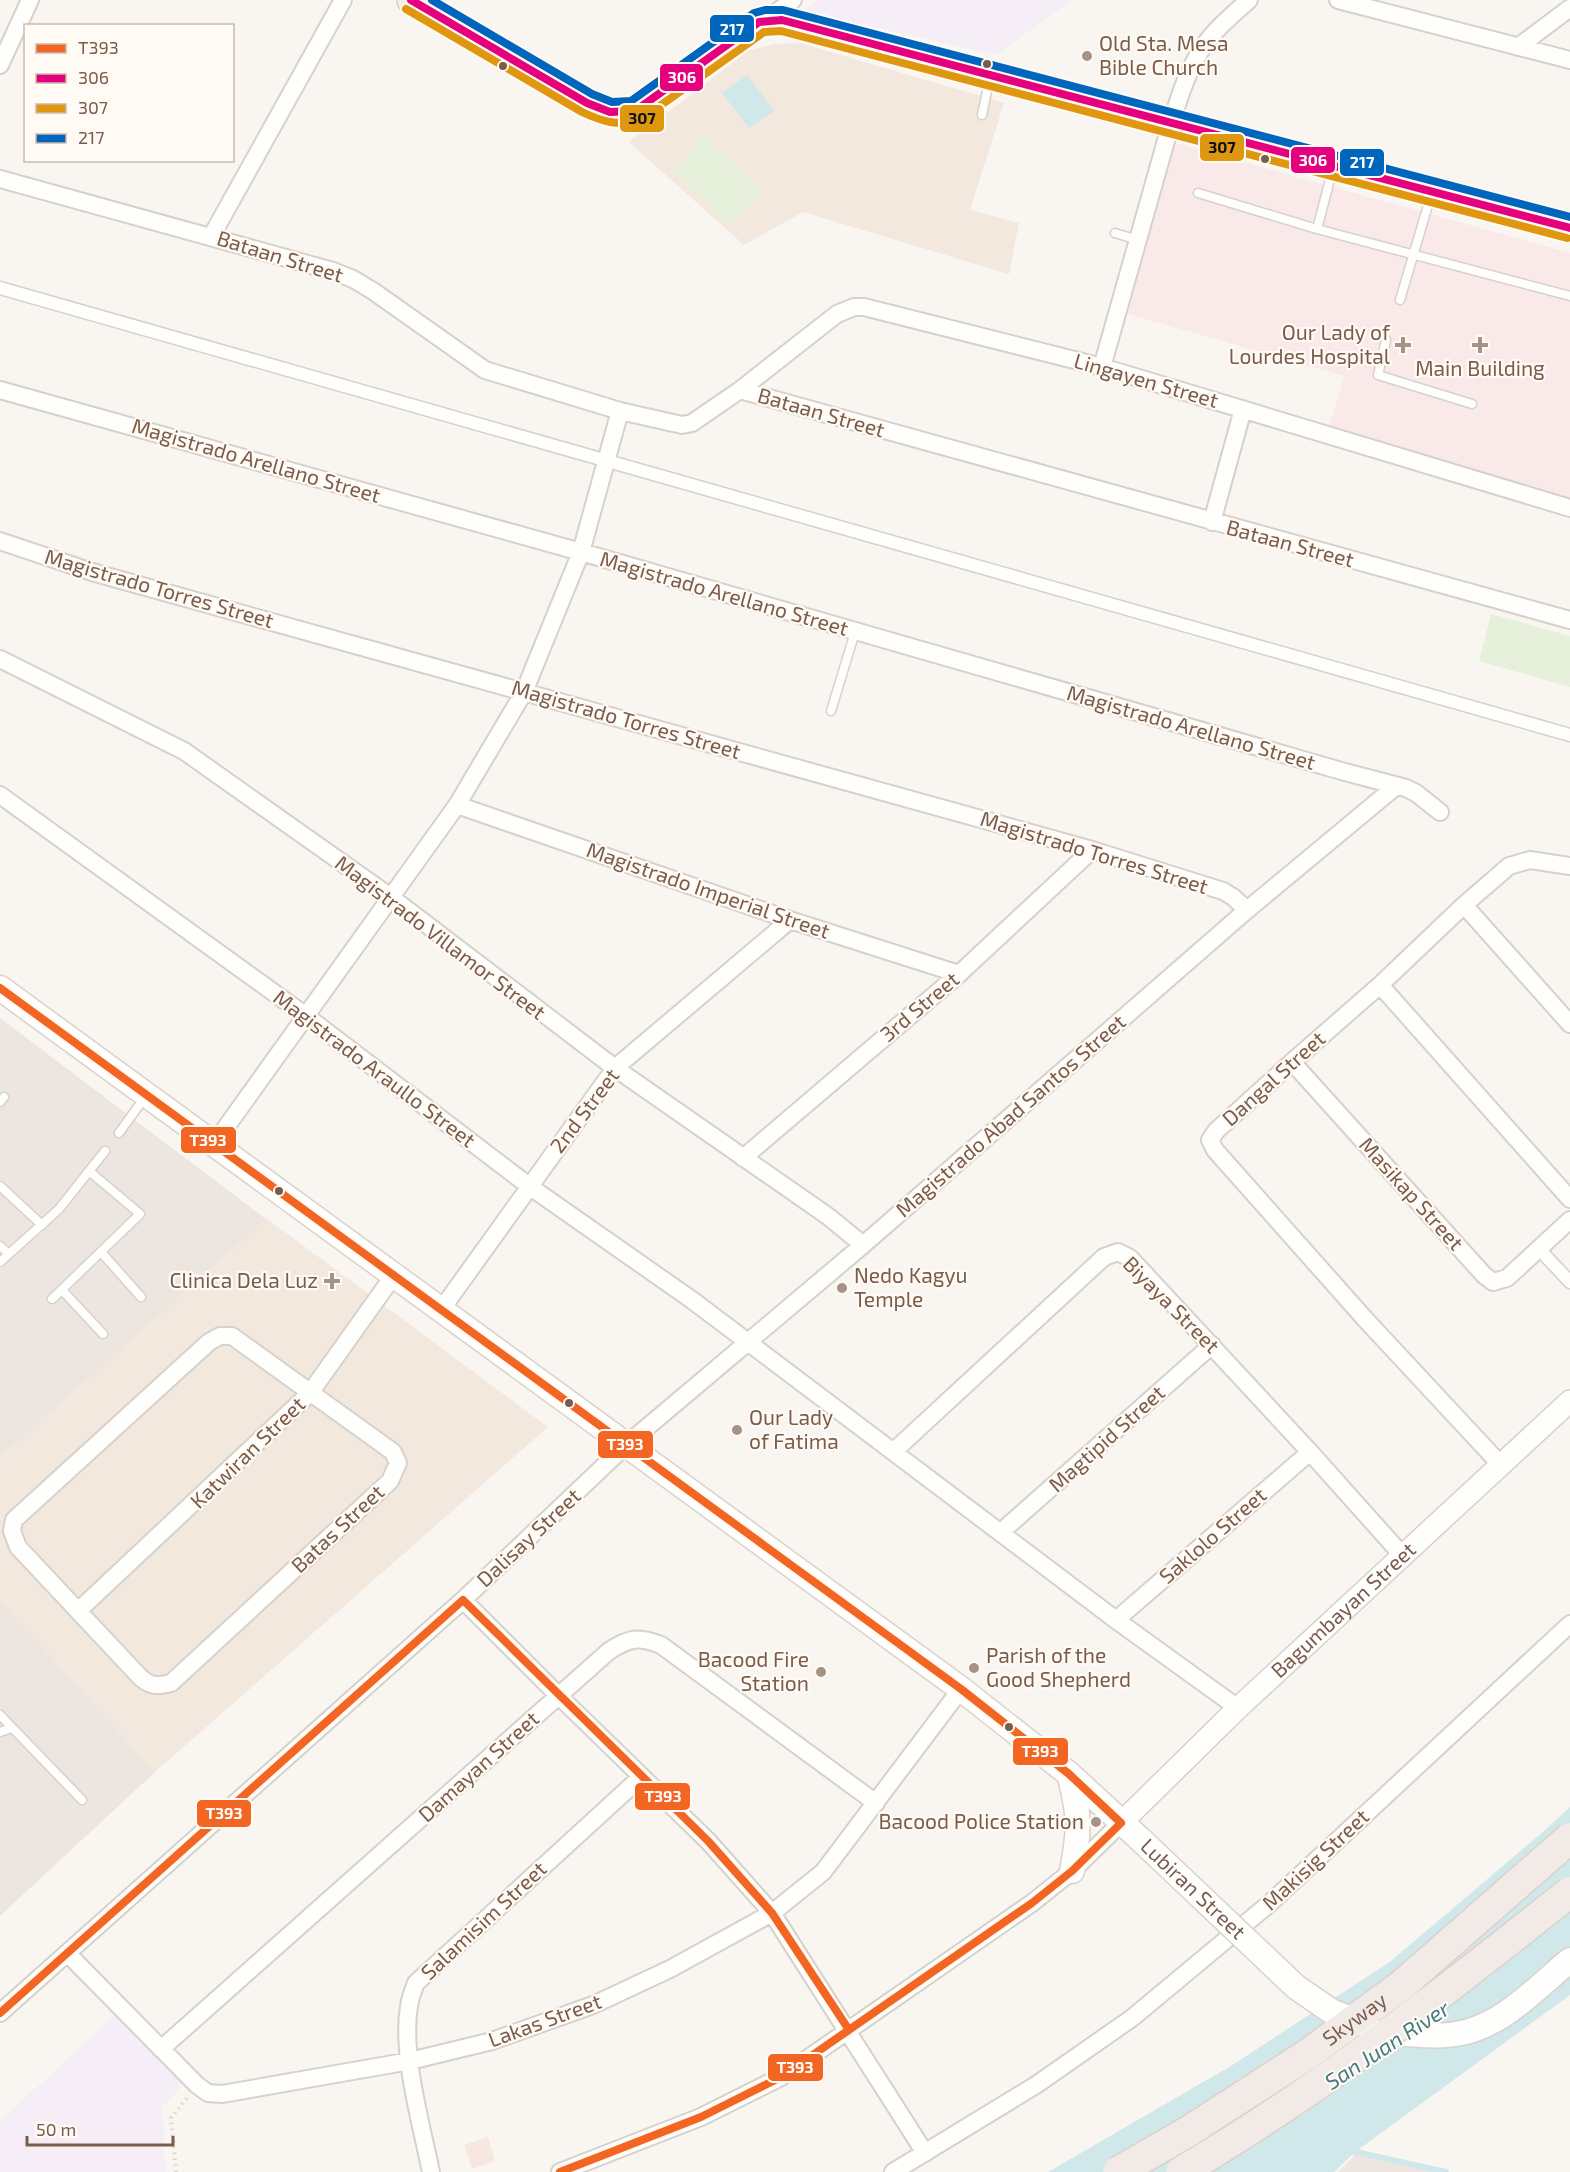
<svg xmlns="http://www.w3.org/2000/svg" width="1570" height="2172" font-family="'Exo 2',sans-serif">
<style>
.residential{fill:#f2e8de}
.commercial{fill:#f6e8e1}
.industrial{fill:#ede5e0}
.education{fill:#f6eef6}
.medical{fill:#fae9e9}
.green{fill:#e7f0db}
.water{fill:#d0e8ea}
.lines{fill:none;stroke-linecap:round;stroke-linejoin:round}
.stream{stroke:#d0e8ea;stroke-width:6}
.service-casing{stroke:#d7d1cb;stroke-width:11}
.pedestrian-casing{stroke:#d7d1cb;stroke-width:15}
.minor-casing{stroke:#d7d1cb;stroke-width:20}
.tertiary-casing{stroke:#d7d1cb;stroke-width:24}
.secondary-casing{stroke:#d9d2cb;stroke-width:27}
.primary-casing{stroke:#dad1cc;stroke-width:30}
.path{stroke:#dcd5d0;stroke-width:4;stroke-dasharray:1.5 4.5;stroke-linecap:butt}
.service{stroke:#fefefd;stroke-width:8}
.pedestrian{stroke:#fefefd;stroke-width:12}
.minor{stroke:#fefefd;stroke-width:16}
.tertiary{stroke:#fefefd;stroke-width:21}
.secondary{stroke:#fefefd;stroke-width:24}
.primary{stroke:#f3eee8;stroke-width:27}
.secondary-bridge-casing{stroke:#d9d2cb;stroke-width:27;stroke-linecap:butt}
.motorway-bridge-casing{stroke:#dad1cc;stroke-width:33;stroke-linecap:butt}
.secondary-bridge{stroke:#fefefd;stroke-width:24}
.motorway-bridge{stroke:#f2eae7;stroke-width:30}
.bus-1-casing{stroke:#fffaf3;stroke-width:12}
.bus-2-casing{stroke:#fffaf3;stroke-width:12}
.bus-3-casing{stroke:#fffaf3;stroke-width:12}
.bus-4-casing{stroke:#fffaf3;stroke-width:12}
.bus-1{stroke:#f26522;stroke-width:8}
.bus-2{stroke:#e5007d;stroke-width:8}
.bus-3{stroke:#de970f;stroke-width:8}
.bus-4{stroke:#0065bd;stroke-width:8}
.poi-dot{fill:#a69286;stroke:#fffaf3;stroke-width:2}
.bus-dot{fill:#7a5c4d;stroke:#fffaf3;stroke-width:2}
.labels{text-anchor:middle;stroke-width:4.5;stroke-linejoin:round;paint-order:stroke}
.poi-label{font-size:21px;fill:#7a5c4d;stroke:#fffaf3;text-anchor:start}
.street-label{font-size:21px;fill:#7a5c4d;stroke:#fffaf3}
.water-label{font-size:22px;font-style:italic;fill:#437c86;stroke:#fffaf3}
.line-badge{stroke:#fffaf3;stroke-width:2}
.badge-label{font-size:16px;text-anchor:middle;font-weight:bold;fill:#fff}
.pale-badge-label{font-size:16px;text-anchor:middle;font-weight:bold;fill:#111}
</style>
<rect width="100%" height="100%" fill="#f9f5f0"/>
<path class="residential" d="M 800,43 L 1004,103 L 970,210 L 1019,223 L 1009,274 L 803,212 L 744,245 L 629,142 L 748,51 L 774,44 Z
M 266,1218 L 548,1427 L 155,1772 L 0,1600 L 0,1457 Z"/>
<path class="commercial" d="M 488,2137 L 495,2161 L 472,2169 L 464,2145 Z"/>
<path class="industrial" d="M 0,1018 L 266,1219 L 0,1457 Z
M 0,1600 L 155,1772 L 0,1916 Z
M 1357,2153 L 1433,2172 L 1338,2172 Z"/>
<path class="education" d="M 817,0 L 1072,0 L 996,55 L 803,11 Z
M 115,2015 L 183,2085 L 161,2108 L 165,2129 L 163,2150 L 167,2172 L 0,2172 L 0,2121 Z"/>
<path class="medical" d="M 1175,143 L 1570,253 L 1570,499 L 1329,428 L 1344,376 L 1128,314 Z"/>
<path class="green" d="M 704,136 L 762,190 L 730,225 L 672,171 Z
M 1491,614 L 1570,636 L 1570,687 L 1479,661 Z"/>
<path class="water" d="M 747,75 L 774,111 L 749,128 L 722,93 Z
M 1570,1807 L 1570,1995 L 1355,2152 L 1334,2172 L 1048,2172 L 1231,2066 L 1391,1961 L 1544,1831 Z"/>
<g class="lines">
<path class="stream" d="M 1347,2150 L 1446,2172"/>
<defs>
<path id="service" d="M 982,115 L 990,77
M 1198,193 L 1317,229 L 1570,296
M 1317,229 L 1333,168
M 1115,233 L 1138,240
M 1400,300 L 1431,195
M 1386,340 L 1378,375 L 1472,404
M 831,711 L 855,632
M 0,1102 L 4,1097
M 119,1133 L 145,1097
M 0,1186 L 42,1225
M 0,1246 L 9,1254
M 101,1252 L 141,1297
M 0,1262 L 59,1209 L 105,1151
M 62,1290 L 103,1334
M 52,1299 L 140,1214 L 89,1171
M 0,1715 L 82,1800
M 0,1732 L 12,1728"/>
<path id="pedestrian" d="M 0,288 L 1570,735
M 1539,1249 L 1570,1282"/>
<path id="minor" d="M 1338,0 L 1570,60
M 767,19 L 793,0
M 1518,47 L 1570,8
M 0,65 L 30,0
M 0,179 L 333,271 L 353,279 L 373,291 L 485,370 L 620,411 L 682,425 L 692,423 L 740,390 L 837,314 L 854,307 L 864,307 L 1102,367 L 1570,508
M 211,237 L 343,0
M 1102,367 L 1171,123 C 1179,98 1187,72 1201,50 C 1213,31 1232,15 1249,0
M 0,390 L 581,552 L 1345,772 L 1406,788 L 1416,793 L 1440,812
M 740,390 L 1570,620
M 1212,522 L 1243,409
M 0,541 L 92,572 L 1092,850 L 1223,891 L 1233,897 L 1247,910
M 0,659 L 184,751 L 392,898 L 615,1068 L 829,1217 L 863,1245
M 0,795 L 306,1016 L 529,1186 L 692,1300 L 1116,1620 L 1238,1708
M 457,805 L 790,920 L 959,974
M 1464,905 L 1570,1024
M 1380,985 L 1570,1199
M 1292,1062 L 1484,1275 L 1493,1282 L 1507,1278 L 1570,1220
M 214,1144 L 457,805 L 524,692 L 581,552 L 620,411
M 743,1158 L 959,974 L 1092,850
M 441,1310 L 615,1068 L 790,920
M 220,1336 L 232,1336 L 393,1452 L 398,1463 L 390,1481 L 171,1683 C 158,1686 152,1687 141,1678 L 18,1547 L 12,1531 L 14,1520 L 209,1342 Z
M 894,1451 L 1104,1257 L 1118,1252 L 1130,1258 L 1310,1452 L 1402,1555
M 1500,1464 L 1365,1319 L 1215,1150 L 1210,1140 L 1216,1131 L 1292,1062 L 1380,985 L 1464,905 L 1509,866 L 1530,860 L 1570,866
M 1001,1532 L 1212,1345
M 463,1600 L 559,1696 L 708,1841 L 772,1913 L 925,2153
M 79,1610 L 310,1393 L 394,1275
M 1116,1620 L 1310,1452
M 67,1953 L 197,2085 L 208,2093 L 222,2094 L 410,2061 L 492,2041 L 593,2005 L 670,1969 L 772,1913 L 823,1872 L 961,1689
M 0,2013 L 463,1600 L 626,1445 L 863,1245 L 1247,910 L 1395,787
M 161,2049 L 609,1651 C 629,1638 638,1636 661,1645 L 876,1803
M 431,2172 C 421,2123 401,2054 409,2006 C 410,1998 413,1991 416,1983 L 641,1777
M 560,2172 L 701,2117 L 781,2077 L 1032,1903 L 1072,1871 L 1121,1823
M 893,2172 L 1036,2085 L 1132,2018 L 1269,1904 L 1570,1624"/>
<g id="tertiary">
<path id="s1" d="M 1121,1823 L 1238,1708 L 1570,1401"/>
</g>
<path id="secondary" d="M 0,988 L 961,1689 L 1069,1774 L 1142,1841
M 1069,1774 C 1080,1814 1080,1830 1072,1871
M 1405,2034 C 1422,2035 1439,2037 1456,2034 C 1502,2027 1536,1988 1570,1960"/>
<path id="primary" d="M 411,0 L 587,103 C 606,112 614,115 635,111 L 759,22 L 766,20 L 782,20 L 1570,228"/>
</defs>
<use href="#service" class="service-casing"/>
<use href="#pedestrian" class="pedestrian-casing"/>
<use href="#minor" class="minor-casing"/>
<use href="#tertiary" class="tertiary-casing"/>
<use href="#secondary" class="secondary-casing"/>
<use href="#primary" class="primary-casing"/>
<path class="path" d="M 176,2172 L 171,2118 L 187,2098"/>
<use href="#service" class="service"/>
<use href="#pedestrian" class="pedestrian"/>
<use href="#minor" class="minor"/>
<use href="#tertiary" class="tertiary"/>
<use href="#secondary" class="secondary"/>
<use href="#primary" class="primary"/>
<defs>
<g id="secondary-bridge">
<path id="s2" d="M 1142,1841 L 1296,1987 L 1331,2011 L 1368,2026"/>
</g>
<g id="motorway-bridge">
<path id="s3" d="M 1118,2172 L 1189,2131 L 1308,2054 L 1402,1985 L 1570,1838"/>
<path d="M 1181,2172 C 1321,2090 1444,1992 1570,1892"/>
</g>
</defs>
<use href="#secondary-bridge" class="secondary-bridge-casing"/>
<use href="#motorway-bridge" class="motorway-bridge-casing"/>
<use href="#secondary-bridge" class="secondary-bridge"/>
<use href="#motorway-bridge" class="motorway-bridge"/>
<defs>
<path id="bus-1" d="M 0,988 L 961,1689 L 1069,1774 L 1121,1823 L 1072,1871 L 1032,1903 L 781,2077 L 701,2117 L 560,2172
M 0,2013 L 463,1600 L 708,1841 L 772,1913 L 849,2030"/>
<path id="bus-2" d="M 411,0 L 587,103 L 610,112 L 635,111 L 759,22 L 782,20 L 1570,228"/>
<path id="bus-3" d="M 406,9 L 582,112 C 601,121 619,127 640,120 L 764,32 L 781,31 L 1567,238"/>
<path id="bus-4" d="M 432,0 L 592,94 L 612,102 L 631,101 L 754,13 L 765,10 L 783,10 L 1570,217"/>
</defs>
<use href="#bus-1" class="bus-1-casing"/>
<use href="#bus-2" class="bus-2-casing"/>
<use href="#bus-3" class="bus-3-casing"/>
<use href="#bus-4" class="bus-4-casing"/>
<use href="#bus-1" class="bus-1"/>
<use href="#bus-2" class="bus-2"/>
<use href="#bus-3" class="bus-3"/>
<use href="#bus-4" class="bus-4"/>
</g>
<g class="poi-dot">
<circle cx="1087" cy="56" r="6"/>
<path d="M1400 336h6v6h6v6h-6v6h-6v-6h-6v-6h6z"/>
<path d="M1477 336h6v6h6v6h-6v6h-6v-6h-6v-6h6z"/>
<path d="M329 1272h6v6h6v6h-6v6h-6v-6h-6v-6h6z"/>
<circle cx="842" cy="1288" r="6"/>
<circle cx="737" cy="1430" r="6"/>
<circle cx="974" cy="1668" r="6"/>
<circle cx="821" cy="1672" r="6"/>
<circle cx="1096" cy="1822" r="6"/>
</g>
<g class="bus-dot">
<circle cx="987" cy="64" r="5"/>
<circle cx="503" cy="66" r="5"/>
<circle cx="1265" cy="159" r="5"/>
<circle cx="279" cy="1191" r="5"/>
<circle cx="569" cy="1403" r="5"/>
<circle cx="1009" cy="1727" r="5"/>
</g>
<g class="labels">
<g class="poi-label">
<text x="1099" y="51">Old Sta. Mesa<tspan x="1099" dy="24">Bible Church</tspan></text>
<text x="1390" y="340" text-anchor="end">Our Lady of<tspan x="1390" dy="24">Lourdes Hospital</tspan></text>
<text x="1480" y="376" text-anchor="middle">Main Building</text>
<text x="854" y="1283">Nedo Kagyu<tspan x="854" dy="24">Temple</tspan></text>
<text x="318" y="1288" text-anchor="end">Clinica Dela Luz</text>
<text x="749" y="1425">Our Lady<tspan x="749" dy="24">of Fatima</tspan></text>
<text x="986" y="1663">Parish of the<tspan x="986" dy="24">Good Shepherd</tspan></text>
<text x="809" y="1667" text-anchor="end">Bacood Fire<tspan x="809" dy="24">Station</tspan></text>
<text x="1084" y="1829" text-anchor="end">Bacood Police Station</text>
</g>
<g class="street-label">
<text transform="translate(280 257) rotate(17)" y="7">Bataan Street</text>
<text transform="translate(1146 381) rotate(16)" y="7">Lingayen Street</text>
<text transform="translate(821 413) rotate(16)" y="7">Bataan Street</text>
<text transform="translate(256 461) rotate(16)" y="7">Magistrado Arellano Street</text>
<text transform="translate(1290 544) rotate(15)" y="7">Bataan Street</text>
<text transform="translate(159 589) rotate(16)" y="7">Magistrado Torres Street</text>
<text transform="translate(724 594) rotate(16)" y="7">Magistrado Arellano Street</text>
<text transform="translate(626 720) rotate(16)" y="7">Magistrado Torres Street</text>
<text transform="translate(1191 728) rotate(16)" y="7">Magistrado Arellano Street</text>
<text transform="translate(1094 853) rotate(17)" y="7">Magistrado Torres Street</text>
<text transform="translate(708 891) rotate(19)" y="7">Magistrado Imperial Street</text>
<text transform="translate(440 938) rotate(37)" y="7">Magistrado Villamor Street</text>
<text transform="translate(920 1007) rotate(-40)" y="7">3rd Street</text>
<text transform="translate(374 1069) rotate(37)" y="7">Magistrado Araullo Street</text>
<text transform="translate(1274 1079) rotate(-42)" y="7">Dangal Street</text>
<text transform="translate(585 1111) rotate(-53)" y="7">2nd Street</text>
<text transform="translate(1011 1116) rotate(-41)" y="7">Magistrado Abad Santos Street</text>
<text transform="translate(1411 1194) rotate(48)" y="7">Masikap Street</text>
<text transform="translate(1171 1305) rotate(45)" y="7">Biyaya Street</text>
<text transform="translate(1107 1439) rotate(-42)" y="7">Magtipid Street</text>
<text transform="translate(248 1453) rotate(-44)" y="7">Katwiran Street</text>
<text transform="translate(338 1529) rotate(-43)" y="7">Batas Street</text>
<text transform="translate(1213 1536) rotate(-41)" y="7">Saklolo Street</text>
<text transform="translate(529 1538) rotate(-43)" y="7">Dalisay Street</text>
<text dy="7" stroke="none"><textPath href="#s1" startOffset="308">Bagumbayan Street</textPath></text>
<text transform="translate(479 1767) rotate(-42)" y="7">Damayan Street</text>
<text transform="translate(1316 1860) rotate(-43)" y="7">Makisig Street</text>
<text dy="7" stroke="none"><textPath href="#s2" startOffset="70">Lubiran Street</textPath></text>
<text transform="translate(484 1921) rotate(-43)" y="7">Salamisim Street</text>
<text dy="7" stroke="none"><textPath href="#s3" startOffset="282">Skyway</textPath></text>
<text transform="translate(545 2021) rotate(-20)" y="7">Lakas Street</text>
</g>
<g class="water-label">
<text transform="translate(1387 2045) rotate(-33)" y="8">San Juan River</text>
</g>
</g>
<g class="line-badge">
<rect x="709" y="14" width="46" height="29" rx="6" fill="#0065bd"/>
<rect x="659" y="63" width="45" height="29" rx="6" fill="#e5007d"/>
<rect x="619" y="104" width="46" height="29" rx="6" fill="#de970f"/>
<rect x="1199" y="133" width="46" height="29" rx="6" fill="#de970f"/>
<rect x="1290" y="146" width="46" height="28" rx="6" fill="#e5007d"/>
<rect x="1339" y="148" width="46" height="29" rx="6" fill="#0065bd"/>
<rect x="180" y="1126" width="57" height="28" rx="6" fill="#f26522"/>
<rect x="597" y="1430" width="57" height="29" rx="6" fill="#f26522"/>
<rect x="1012" y="1737" width="57" height="29" rx="6" fill="#f26522"/>
<rect x="634" y="1782" width="57" height="29" rx="6" fill="#f26522"/>
<rect x="196" y="1799" width="56" height="29" rx="6" fill="#f26522"/>
<rect x="767" y="2053" width="57" height="29" rx="6" fill="#f26522"/>
</g>
<g class="badge-label">
<text x="732" y="35">217</text>
<text x="682" y="83">306</text>
<text x="1313" y="166">306</text>
<text x="1362" y="168">217</text>
<text x="208" y="1146">T393</text>
<text x="625" y="1450">T393</text>
<text x="1040" y="1757">T393</text>
<text x="663" y="1802">T393</text>
<text x="224" y="1819">T393</text>
<text x="795" y="2073">T393</text>
</g>
<g class="pale-badge-label">
<text x="642" y="124">307</text>
<text x="1222" y="153">307</text>
</g>
<rect x="24" y="24" width="210" height="138" fill="#fffaf3" stroke="#cabbb1" stroke-width="1.5"/>
<rect x="36" y="44" width="30" height="9" fill="#f26522" stroke="#cabbb1" stroke-width="1.5"/>
<text x="78" y="54" font-size="18" fill="#7a5c4d">T393</text>
<rect x="36" y="74" width="30" height="9" fill="#e5007d" stroke="#cabbb1" stroke-width="1.5"/>
<text x="78" y="84" font-size="18" fill="#7a5c4d">306</text>
<rect x="36" y="104" width="30" height="9" fill="#de970f" stroke="#cabbb1" stroke-width="1.5"/>
<text x="78" y="114" font-size="18" fill="#7a5c4d">307</text>
<rect x="36" y="134" width="30" height="9" fill="#0065bd" stroke="#cabbb1" stroke-width="1.5"/>
<text x="78" y="144" font-size="18" fill="#7a5c4d">217</text>
<path d="M27 2136v9h146v-9" fill="none" stroke="#7a5c4d" stroke-width="3"/>
<text x="36" y="2136" font-size="18" fill="#7a5c4d" stroke="#fffaf3" stroke-width="4.5" paint-order="stroke">50 m</text>
</svg>
